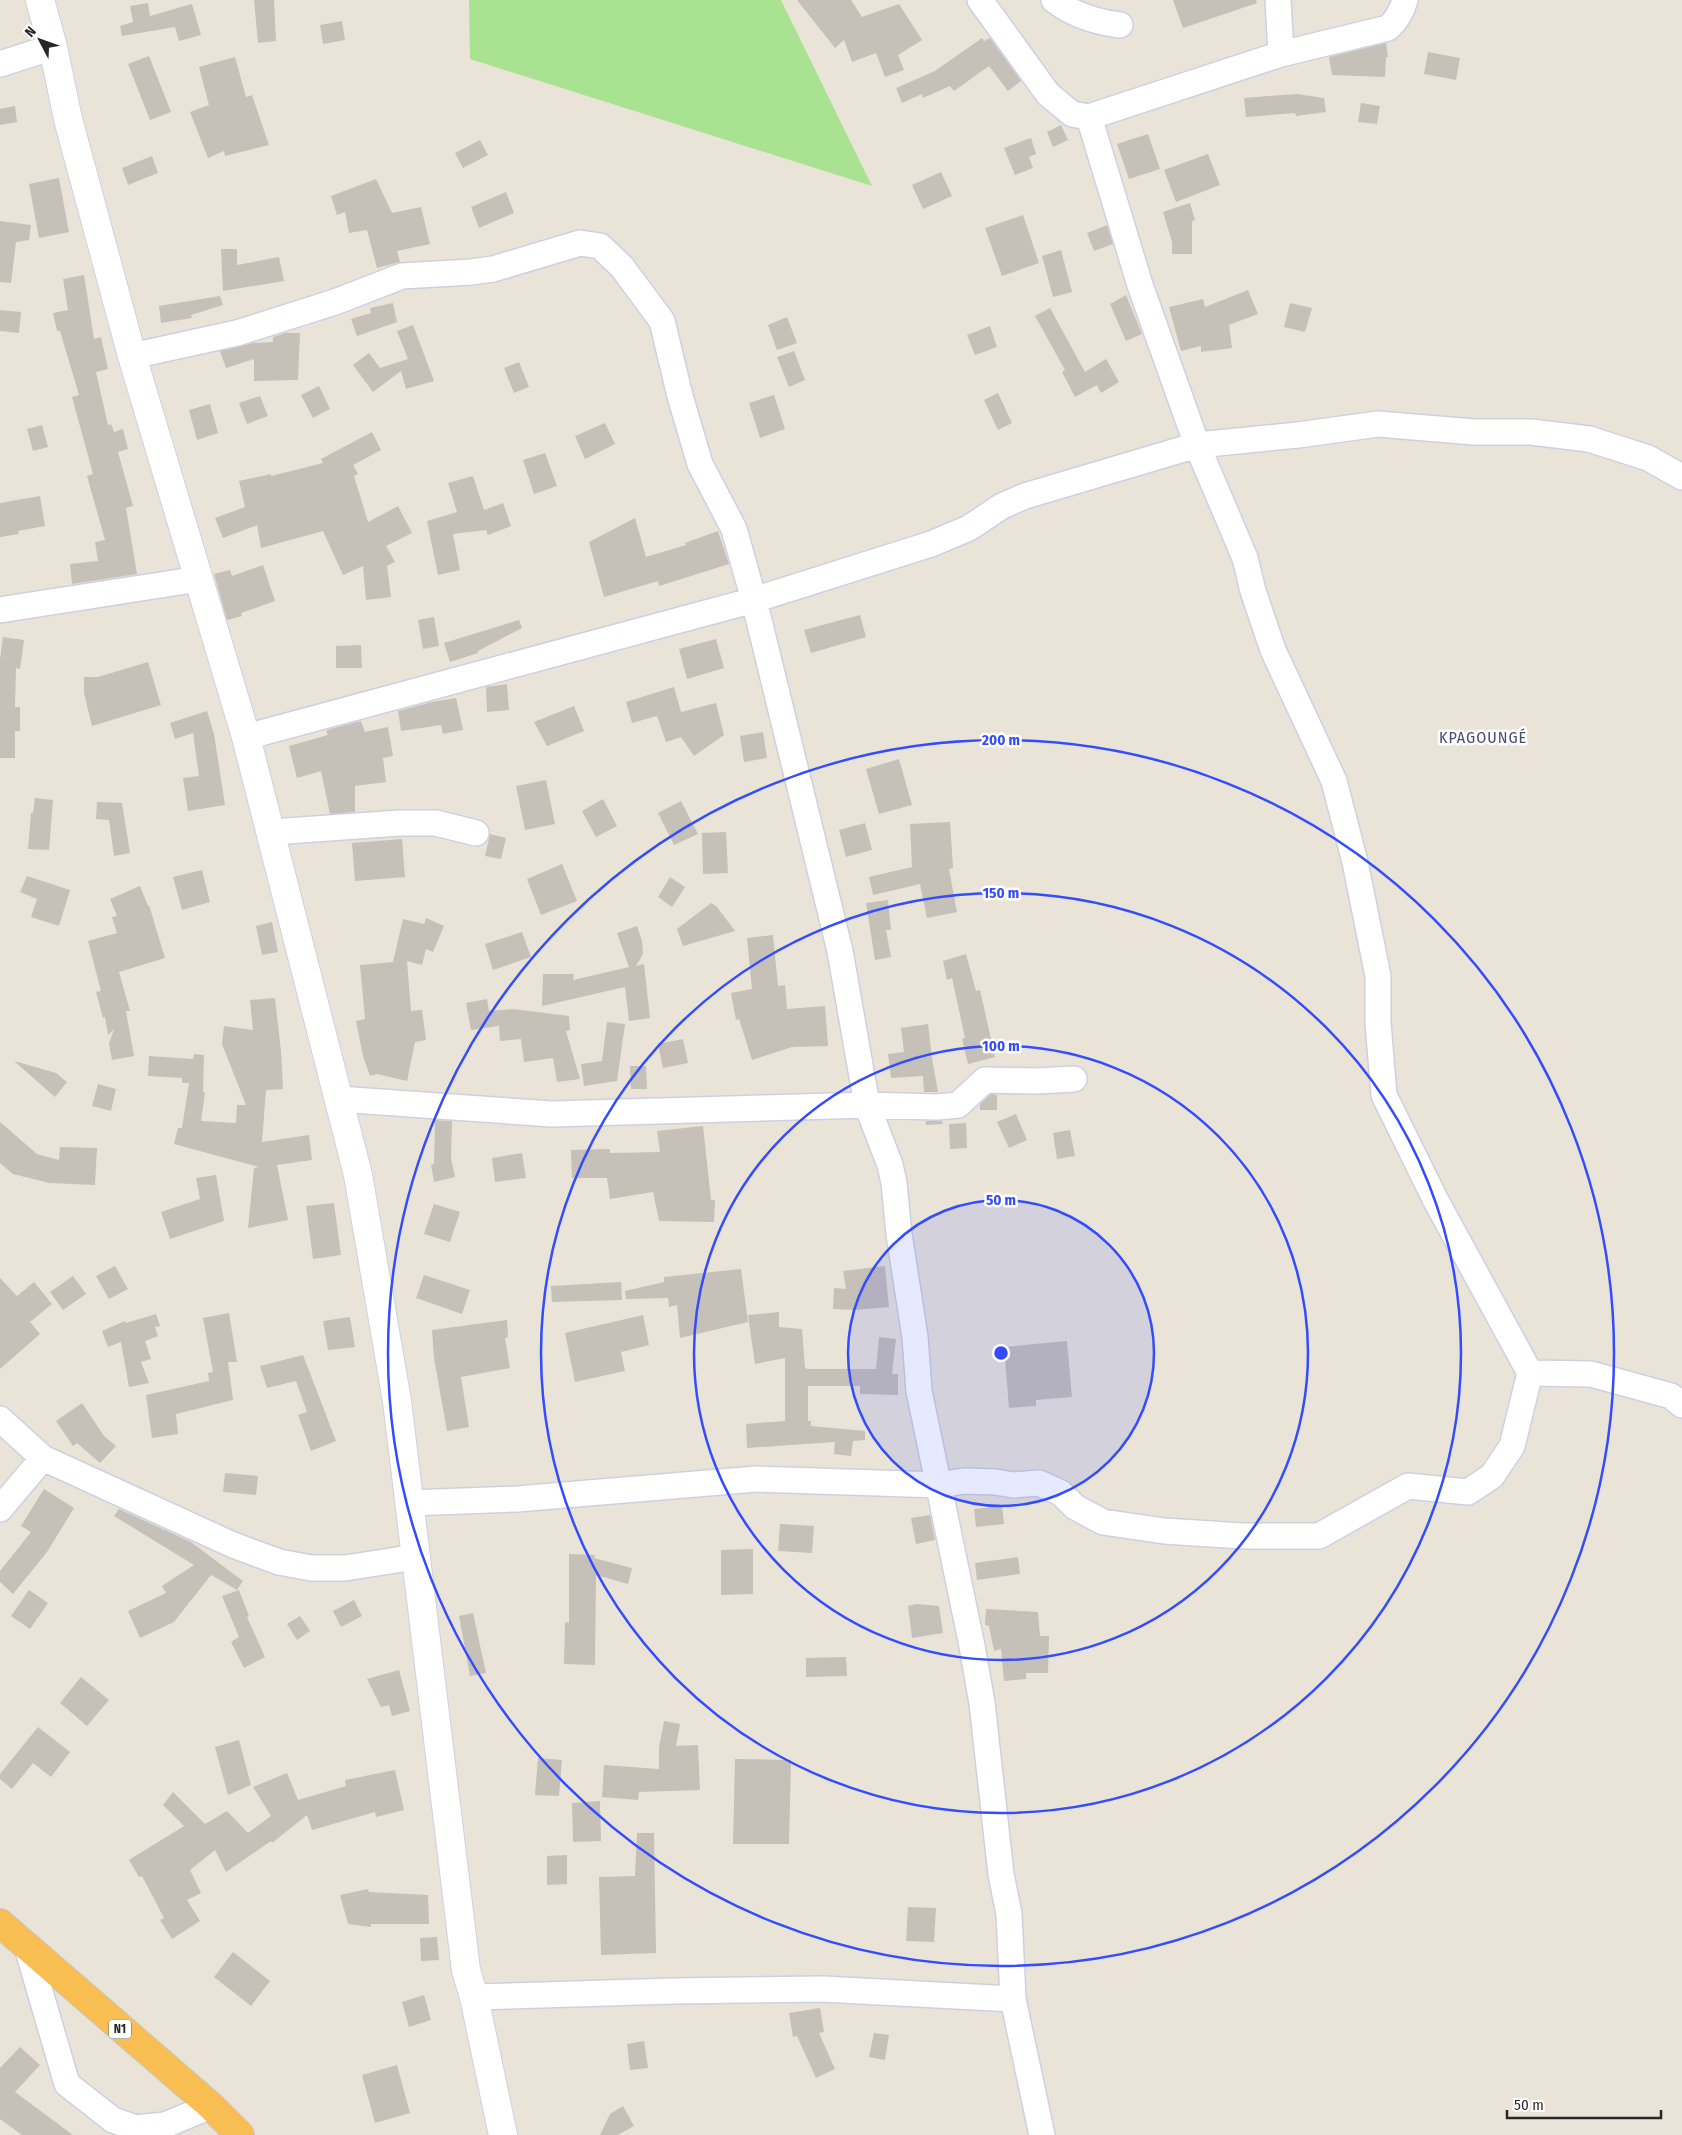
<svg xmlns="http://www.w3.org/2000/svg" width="1682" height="2135" font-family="'Fira Sans Condensed',sans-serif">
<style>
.green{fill:#a9e392}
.building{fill:#c5c0b8}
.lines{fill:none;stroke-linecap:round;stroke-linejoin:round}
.minor-casing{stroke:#cdd0e1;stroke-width:28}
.tertiary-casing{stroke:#cdd0e1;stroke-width:30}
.trunk-casing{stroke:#c7c7c7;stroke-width:30}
.minor{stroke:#fff;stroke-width:25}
.tertiary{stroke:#fff;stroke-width:28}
.trunk{stroke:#f9be52;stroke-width:28}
.ring{fill:none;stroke:#334cfd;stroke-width:2.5}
.labels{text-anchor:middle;stroke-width:5;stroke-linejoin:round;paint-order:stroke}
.shield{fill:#fff;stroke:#686868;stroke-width:1}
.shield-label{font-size:12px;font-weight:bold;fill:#272727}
.quarter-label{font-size:16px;letter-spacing:1px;fill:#474d78;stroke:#fff}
.centre{fill:#334cfd;stroke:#fff;stroke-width:2.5}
.ring-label{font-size:15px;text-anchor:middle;font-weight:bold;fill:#334cfd;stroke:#fff;stroke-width:5;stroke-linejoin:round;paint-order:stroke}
</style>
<rect width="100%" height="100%" fill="#eae4d8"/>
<path class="green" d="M 469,0 L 781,0 L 872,186 L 470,59 Z"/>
<path class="building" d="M 254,0 L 274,0 L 276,41 L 258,43 Z
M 797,0 L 851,0 L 862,17 L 899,4 L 922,40 L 898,55 L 904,70 L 885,77 L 876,53 L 852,62 L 844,40 L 835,48 Z
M 1173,0 L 1256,0 L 1257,3 L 1183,28 Z
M 148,3 L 150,16 L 192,4 L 201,35 L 179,41 L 175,27 L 122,36 L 120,26 L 133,22 L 130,6 Z
M 342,21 L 345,40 L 323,44 L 320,25 Z
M 982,38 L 984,41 L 990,38 L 1021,81 L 1008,91 L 989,66 L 954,91 L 950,86 L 923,98 L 922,94 L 902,103 L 896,88 L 935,71 Z
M 1386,43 L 1388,57 L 1386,57 L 1385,77 L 1332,75 L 1329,57 Z
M 1428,52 L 1460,58 L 1456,80 L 1424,74 Z
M 149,56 L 171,112 L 150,120 L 128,64 Z
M 235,57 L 246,97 L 252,95 L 269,145 L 225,156 L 224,151 L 208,158 L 190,112 L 209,105 L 199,67 Z
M 1296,94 L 1324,98 L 1326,112 L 1296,116 L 1295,113 L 1246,117 L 1244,98 Z
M 1361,103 L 1380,106 L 1377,124 L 1358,122 Z
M 15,106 L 17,122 L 0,125 L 0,109 Z
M 1061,125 L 1068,140 L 1053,147 L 1047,132 Z
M 1148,134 L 1160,169 L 1129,179 L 1117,144 Z
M 1031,138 L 1036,154 L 1029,157 L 1033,168 L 1015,175 L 1004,148 Z
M 480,140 L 488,155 L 463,168 L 455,153 Z
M 1208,154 L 1220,185 L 1176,202 L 1164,170 Z
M 152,156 L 158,173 L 128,185 L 122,168 Z
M 941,172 L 952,196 L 923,209 L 912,185 Z
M 59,178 L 69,232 L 39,238 L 29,184 Z
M 376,179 L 392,213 L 421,207 L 430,244 L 397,251 L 400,262 L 377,268 L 367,230 L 349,233 L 345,212 L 337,215 L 331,196 Z
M 506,192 L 514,213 L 479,228 L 471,207 Z
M 1190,203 L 1195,220 L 1192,221 L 1192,254 L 1172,254 L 1172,242 L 1163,212 Z
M 1023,215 L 1039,263 L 1002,276 L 985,228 Z
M 0,221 L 31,225 L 29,240 L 16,242 L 11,283 L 0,282 Z
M 1107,225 L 1113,244 L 1094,251 L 1087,233 Z
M 221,249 L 237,249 L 237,265 L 279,257 L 284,281 L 223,291 Z
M 1061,250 L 1072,292 L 1053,297 L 1042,256 Z
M 84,275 L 94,339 L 101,337 L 108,369 L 96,372 L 108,425 L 111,424 L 114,432 L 123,429 L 128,449 L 118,452 L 133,506 L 126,508 L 137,574 L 72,584 L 70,564 L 98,561 L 95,542 L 105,540 L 87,476 L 93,474 L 72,397 L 79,395 L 60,331 L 57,331 L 53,313 L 68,310 L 63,279 Z
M 1248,290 L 1258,314 L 1229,325 L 1232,348 L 1201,352 L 1201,346 L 1181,351 L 1169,307 L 1203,299 L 1205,307 Z
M 1126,295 L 1142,334 L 1126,341 L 1110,304 Z
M 220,296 L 223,305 L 191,315 L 192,318 L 161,323 L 159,306 Z
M 393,303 L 397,322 L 357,336 L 351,319 L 371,313 L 370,308 Z
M 1290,303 L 1312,308 L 1305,332 L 1284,327 Z
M 1050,308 L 1085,372 L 1106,359 L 1119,382 L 1101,393 L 1097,385 L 1075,397 L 1062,372 L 1065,370 L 1035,316 Z
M 0,310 L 21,312 L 19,333 L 0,331 Z
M 787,317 L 797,343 L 777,350 L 768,325 Z
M 413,325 L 434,381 L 406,389 L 401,371 L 373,392 L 353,365 L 369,353 L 380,368 L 408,359 L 397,331 Z
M 990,326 L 997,347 L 975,355 L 967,335 Z
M 285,333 L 300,333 L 298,380 L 254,381 L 254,359 L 226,368 L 220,351 L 253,343 L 273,342 L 273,337 Z
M 794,351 L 805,380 L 789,387 L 777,357 Z
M 519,362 L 529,387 L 514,393 L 504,368 Z
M 319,386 L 330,409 L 313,418 L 301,395 Z
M 998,393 L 1012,423 L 998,430 L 984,400 Z
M 774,395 L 785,429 L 760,438 L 749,403 Z
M 260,396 L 268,416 L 247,424 L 239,403 Z
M 210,404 L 218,433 L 197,440 L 189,410 Z
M 605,423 L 615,444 L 585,459 L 575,436 Z
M 42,425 L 48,447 L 33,451 L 27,429 Z
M 372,432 L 381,450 L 353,465 L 358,474 L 354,476 L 368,522 L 398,506 L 412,533 L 386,546 L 395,562 L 387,566 L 391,597 L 366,600 L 363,566 L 343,575 L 323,531 L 261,548 L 257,525 L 223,538 L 215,518 L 245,507 L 239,481 L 271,474 L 271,476 L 323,463 L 321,459 Z
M 545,453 L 557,486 L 534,494 L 523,460 Z
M 473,476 L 484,510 L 503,503 L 511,526 L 488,535 L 486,530 L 453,534 L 460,570 L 438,575 L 427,521 L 457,512 L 448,483 Z
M 40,496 L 45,526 L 18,531 L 19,534 L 0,537 L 0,503 Z
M 635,518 L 646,557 L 686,545 L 685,543 L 718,531 L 729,564 L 659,586 L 658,581 L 604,597 L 589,542 Z
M 263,565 L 275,601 L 241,613 L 242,616 L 227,620 L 214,574 L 230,570 L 232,576 Z
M 860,615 L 866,637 L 811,653 L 804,630 Z
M 434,617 L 439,646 L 423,649 L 418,620 Z
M 519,620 L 522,628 L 478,651 L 478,653 L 450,662 L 444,643 Z
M 3,637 L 24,640 L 20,669 L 16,668 L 15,707 L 20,707 L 20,731 L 15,731 L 15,758 L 0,758 L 0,659 Z
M 716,639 L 724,668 L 687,679 L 679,649 Z
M 361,645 L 362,668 L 336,668 L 336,646 Z
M 148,662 L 161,705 L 92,726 L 84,693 L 84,677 L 98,677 Z
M 507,684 L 509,710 L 487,712 L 486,687 Z
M 674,687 L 681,712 L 716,703 L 724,735 L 694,756 L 681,737 L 666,742 L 657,716 L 632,723 L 626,702 Z
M 456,698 L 463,730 L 443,734 L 441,725 L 401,731 L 398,711 L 432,702 Z
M 574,706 L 584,731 L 547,746 L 534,722 Z
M 207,711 L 214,734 L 225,805 L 188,811 L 183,778 L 199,776 L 193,733 L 175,739 L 170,723 Z
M 361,721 L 365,732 L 388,727 L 393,756 L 383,758 L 386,782 L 355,786 L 355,812 L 330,814 L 321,771 L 297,778 L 289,746 L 328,735 L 326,731 L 330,729 Z
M 763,732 L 767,758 L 744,762 L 740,736 Z
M 899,759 L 912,805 L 879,814 L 866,769 Z
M 546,780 L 555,824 L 525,830 L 516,786 Z
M 35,798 L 53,800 L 49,850 L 28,849 L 31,813 L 33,813 Z
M 603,799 L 617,826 L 596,837 L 582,811 Z
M 681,801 L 698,834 L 674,845 L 658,813 Z
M 97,802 L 122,803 L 130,853 L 114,856 L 109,820 L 96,819 Z
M 950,822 L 953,868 L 949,869 L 957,912 L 927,918 L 920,884 L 873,895 L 869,877 L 912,867 L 910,824 Z
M 865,823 L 872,850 L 846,857 L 839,830 Z
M 726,832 L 728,873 L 703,874 L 702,833 Z
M 490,834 L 506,838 L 501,859 L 485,856 Z
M 402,839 L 405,877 L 355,881 L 352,843 Z
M 562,864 L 577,901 L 541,915 L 527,879 Z
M 202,870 L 210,902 L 182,910 L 173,877 Z
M 27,876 L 70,890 L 59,926 L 31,917 L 37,899 L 20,892 Z
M 670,877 L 685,887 L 672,907 L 658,897 Z
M 140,886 L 148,906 L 149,905 L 165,958 L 119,972 L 130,1011 L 126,1011 L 134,1056 L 112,1060 L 109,1044 L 114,1029 L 108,1035 L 105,1017 L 103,1018 L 96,992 L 101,991 L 88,941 L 117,933 L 112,917 L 117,916 L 110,899 Z
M 888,900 L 891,930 L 886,930 L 891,957 L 875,960 L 866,903 Z
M 711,903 L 717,907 L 735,931 L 683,946 L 677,929 Z
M 426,918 L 444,926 L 433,952 L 426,949 L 422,965 L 407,961 L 411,1011 L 422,1010 L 426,1040 L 415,1042 L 407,1081 L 377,1074 L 370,1076 L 363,1056 L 356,1021 L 365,1019 L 360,965 L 393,962 L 403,919 L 424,924 Z
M 272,922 L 278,952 L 262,955 L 256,926 Z
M 637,926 L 642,941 L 643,954 L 636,966 L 644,964 L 650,1018 L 629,1021 L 625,987 L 542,1006 L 543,974 L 574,974 L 573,980 L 629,967 L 617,933 Z
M 522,932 L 531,957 L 493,970 L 485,944 Z
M 773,935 L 778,986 L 785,985 L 787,1009 L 825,1006 L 828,1046 L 792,1047 L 752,1060 L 739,1019 L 736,1020 L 731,993 L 752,989 L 747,938 Z
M 966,954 L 976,991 L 980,990 L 995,1057 L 968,1064 L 962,1039 L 965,1038 L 952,978 L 947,980 L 943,961 Z
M 275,998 L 281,1051 L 283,1089 L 266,1090 L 262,1142 L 309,1135 L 312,1160 L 277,1165 L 288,1220 L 248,1228 L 254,1168 L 259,1167 L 174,1144 L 178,1128 L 182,1128 L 189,1083 L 182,1083 L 182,1078 L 148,1076 L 149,1056 L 193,1059 L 194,1054 L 204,1055 L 203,1092 L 205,1093 L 201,1121 L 236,1123 L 237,1105 L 246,1105 L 222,1044 L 224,1026 L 253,1030 L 250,1000 Z
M 487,999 L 489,1011 L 513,1009 L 569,1016 L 570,1030 L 566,1031 L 580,1079 L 557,1082 L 553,1058 L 524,1062 L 521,1039 L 500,1041 L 499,1026 L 471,1030 L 466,1003 Z
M 607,1022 L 625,1024 L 617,1081 L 584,1086 L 581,1064 L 602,1061 Z
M 928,1024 L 932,1058 L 938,1092 L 924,1092 L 923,1076 L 891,1078 L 888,1054 L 904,1052 L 901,1028 Z
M 683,1039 L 688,1063 L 663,1068 L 658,1044 Z
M 14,1061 L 56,1073 L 67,1082 L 55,1097 Z
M 630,1066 L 646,1066 L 647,1089 L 631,1089 Z
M 98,1084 L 116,1089 L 111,1111 L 92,1106 Z
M 991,1094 L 997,1095 L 997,1110 L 980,1110 L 980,1104 Z
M 1016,1114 L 1027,1140 L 1009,1148 L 997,1122 Z
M 435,1120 L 452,1121 L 451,1158 L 455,1177 L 434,1182 L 431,1165 L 434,1164 Z
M 926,1121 L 942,1121 L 943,1124 L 926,1125 Z
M 0,1122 L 37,1154 L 59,1160 L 60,1147 L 97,1148 L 95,1185 L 49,1183 L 13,1174 L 0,1163 Z
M 966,1123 L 967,1148 L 950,1149 L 949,1124 Z
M 703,1126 L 711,1200 L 715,1200 L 714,1222 L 659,1221 L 653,1192 L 610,1199 L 607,1178 L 572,1178 L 571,1150 L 610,1149 L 610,1153 L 660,1152 L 657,1131 Z
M 1070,1130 L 1075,1156 L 1057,1159 L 1053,1133 Z
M 522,1153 L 526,1178 L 495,1182 L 492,1158 Z
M 216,1175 L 224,1221 L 170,1239 L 161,1212 L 200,1199 L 196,1178 Z
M 334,1203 L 341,1255 L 313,1259 L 306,1206 Z
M 434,1204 L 460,1212 L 450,1242 L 424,1234 Z
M 115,1266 L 128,1289 L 109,1299 L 96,1276 Z
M 885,1266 L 889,1307 L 855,1310 L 833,1309 L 834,1288 L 846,1289 L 843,1271 Z
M 741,1269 L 748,1322 L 680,1338 L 677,1305 L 669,1307 L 668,1298 L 626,1299 L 625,1291 L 664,1282 L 664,1277 Z
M 424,1275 L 470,1290 L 462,1314 L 416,1298 Z
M 73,1276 L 86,1294 L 63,1310 L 50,1292 Z
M 0,1278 L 17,1296 L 34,1282 L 52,1304 L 30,1322 L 40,1334 L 0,1369 Z
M 621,1282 L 622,1300 L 552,1302 L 551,1286 Z
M 779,1312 L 779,1327 L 802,1329 L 805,1368 L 808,1369 L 876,1369 L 879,1337 L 896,1339 L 892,1374 L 898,1374 L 898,1395 L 860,1394 L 860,1386 L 808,1386 L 808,1421 L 811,1421 L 811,1426 L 865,1431 L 865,1440 L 853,1441 L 851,1456 L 834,1454 L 835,1442 L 747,1448 L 746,1424 L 785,1421 L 785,1358 L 755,1364 L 748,1315 Z
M 229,1313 L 237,1362 L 228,1362 L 233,1400 L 176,1414 L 178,1434 L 152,1438 L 146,1395 L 209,1381 L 208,1373 L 213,1372 L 203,1318 Z
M 156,1314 L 160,1326 L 155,1327 L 158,1336 L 145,1341 L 151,1359 L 141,1362 L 149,1383 L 129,1387 L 121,1342 L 108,1347 L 102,1331 L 125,1321 L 126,1323 Z
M 643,1315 L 649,1345 L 621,1352 L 625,1371 L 575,1382 L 565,1333 Z
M 350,1317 L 355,1347 L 328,1350 L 323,1321 Z
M 507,1320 L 508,1337 L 505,1338 L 510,1368 L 461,1377 L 469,1427 L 447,1431 L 434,1358 L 432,1330 Z
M 1067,1341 L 1072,1397 L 1036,1400 L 1036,1406 L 1009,1408 L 1004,1347 Z
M 303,1355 L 336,1441 L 311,1451 L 298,1415 L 307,1412 L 296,1381 L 267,1388 L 260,1366 Z
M 82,1403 L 104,1436 L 116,1446 L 100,1463 L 77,1443 L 73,1446 L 56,1421 Z
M 225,1473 L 258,1476 L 256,1495 L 223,1492 Z
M 44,1489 L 74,1508 L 47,1552 L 13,1594 L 0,1582 L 0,1571 L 31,1532 L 21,1526 Z
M 1002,1506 L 1004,1524 L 976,1527 L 974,1509 Z
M 119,1509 L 191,1542 L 243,1581 L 237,1590 L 211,1575 L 174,1622 L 140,1638 L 128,1611 L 166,1593 L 162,1586 L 194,1565 L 114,1516 Z
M 930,1515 L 935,1540 L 916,1544 L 911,1518 Z
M 780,1524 L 814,1526 L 812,1553 L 778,1551 Z
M 753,1549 L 753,1594 L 721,1595 L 721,1550 Z
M 569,1554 L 595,1555 L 594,1558 L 632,1568 L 628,1584 L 596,1575 L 595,1665 L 564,1664 L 565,1622 L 569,1623 Z
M 1018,1557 L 1020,1574 L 977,1580 L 975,1563 Z
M 29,1590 L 48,1603 L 30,1629 L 11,1616 Z
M 239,1590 L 249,1616 L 247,1617 L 265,1657 L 244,1668 L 231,1642 L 239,1637 L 222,1596 Z
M 354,1600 L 362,1616 L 341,1627 L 333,1611 Z
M 917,1604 L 939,1606 L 943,1633 L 912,1638 L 908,1606 Z
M 986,1609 L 1038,1612 L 1040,1636 L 1049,1636 L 1048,1673 L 1026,1673 L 1026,1679 L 1004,1681 L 1001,1649 L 994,1651 L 989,1626 L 985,1625 Z
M 473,1613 L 486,1673 L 470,1676 L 459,1616 Z
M 300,1616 L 310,1631 L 297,1640 L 287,1624 Z
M 846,1657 L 847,1676 L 806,1677 L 806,1658 Z
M 399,1670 L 410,1711 L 392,1716 L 389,1705 L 381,1707 L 367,1679 Z
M 81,1677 L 109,1700 L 87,1726 L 60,1703 Z
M 664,1721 L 680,1724 L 676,1746 L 698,1745 L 700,1790 L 639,1792 L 638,1800 L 602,1797 L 604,1765 L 659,1769 L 659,1747 Z
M 38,1727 L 70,1752 L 51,1777 L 33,1763 L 12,1789 L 0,1779 L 0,1774 Z
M 239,1740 L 251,1785 L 228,1795 L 215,1747 Z
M 538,1758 L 562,1760 L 559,1796 L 535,1795 Z
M 735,1759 L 791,1760 L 789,1844 L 733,1844 Z
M 395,1770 L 404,1810 L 376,1817 L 375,1812 L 312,1830 L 307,1815 L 272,1843 L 271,1841 L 226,1872 L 215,1850 L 190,1870 L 201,1893 L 187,1900 L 200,1921 L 172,1939 L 160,1920 L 164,1918 L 142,1876 L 139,1877 L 129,1860 L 184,1826 L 163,1805 L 173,1792 L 205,1824 L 227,1811 L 248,1833 L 271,1816 L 253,1787 L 287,1773 L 298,1800 L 346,1786 L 345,1780 Z
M 600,1801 L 601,1841 L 573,1842 L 572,1803 Z
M 637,1833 L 654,1833 L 656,1953 L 601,1955 L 599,1877 L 635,1876 Z
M 567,1855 L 567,1884 L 547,1885 L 547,1856 Z
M 368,1889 L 369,1892 L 428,1895 L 429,1924 L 371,1924 L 371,1927 L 348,1924 L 340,1895 Z
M 908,1907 L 936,1908 L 934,1942 L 906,1941 Z
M 437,1937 L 439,1960 L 421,1961 L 420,1938 Z
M 233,1952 L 270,1981 L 251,2006 L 214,1977 Z
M 424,1995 L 431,2020 L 409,2027 L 402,2002 Z
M 820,2008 L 824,2032 L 819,2033 L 835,2069 L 816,2078 L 797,2036 L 793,2037 L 789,2013 Z
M 874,2033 L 889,2035 L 885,2060 L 869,2057 Z
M 644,2041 L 648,2068 L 630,2070 L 627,2044 Z
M 20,2047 L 40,2065 L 15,2092 L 73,2135 L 22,2135 L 0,2119 L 0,2068 Z
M 397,2065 L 410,2113 L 375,2123 L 362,2075 Z
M 623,2106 L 634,2126 L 618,2135 L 600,2135 L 610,2114 Z"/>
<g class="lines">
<defs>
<path id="minor" d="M 980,0 L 1048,94 L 1072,114 L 1089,117 L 1140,285 L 1197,445 L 1245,558 L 1253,591 L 1273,650 L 1334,781 L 1355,862 L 1378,976 L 1378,1023 L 1384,1095 L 1435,1199 L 1530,1373
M 1054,0 C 1073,15 1096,22 1120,25
M 1281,54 L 1388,28 C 1397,20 1402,11 1405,0
M 0,64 L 53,47
M 1089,117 L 1281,54 L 1278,0
M 132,356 L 237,333 L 335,302 L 402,276 L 471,272 L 493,269 L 580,243 L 600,246 L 622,267 L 662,321 L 680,396 L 700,464 L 734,529 L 754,600 L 931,544 L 969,528 L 1002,506 L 1025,496 L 1197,445 L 1298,435 L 1378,424 L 1474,432 L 1531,432 L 1589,439 L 1648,458 L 1682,477
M 0,610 L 199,579
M 246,737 L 754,600 L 840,951 L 867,1105 L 890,1165 L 894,1183 L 899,1234 L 915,1337 L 919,1391 L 972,1646 L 982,1703 L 1001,1874 L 1009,1914 L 1013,1999 L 1042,2135
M 272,832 L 400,823 L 436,823 L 476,833
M 338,1099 L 552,1114 L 867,1105 L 937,1107 L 958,1105 L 985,1080 L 1036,1081 L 1074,1079
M 0,1419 L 43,1458 L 0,1509
M 43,1458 L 233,1545 L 279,1562 L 311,1568 L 345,1568 L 416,1557
M 409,1503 L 517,1499 L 756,1479 L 939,1485 L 964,1481 L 996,1482 L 1013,1485 L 1039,1483 L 1061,1493 L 1075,1507 L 1103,1522 L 1164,1531 L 1243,1536 L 1319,1536 L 1408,1486 L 1468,1492 L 1492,1476 L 1512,1446 L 1530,1373 L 1591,1374 L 1671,1396 L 1682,1405
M 27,1947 L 67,2084 L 113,2120 L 136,2128 L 165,2125 L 211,2106
M 474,1997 L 673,1991 L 823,1989 L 1013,1999"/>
<path id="tertiary" d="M 40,0 L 53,47 L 68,119 L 132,356 L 246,737 L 358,1175 L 397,1401 L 466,1970 L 474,1997 L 503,2135"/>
<path id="trunk" d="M 0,1923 L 211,2106 L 240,2135"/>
</defs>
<use href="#minor" class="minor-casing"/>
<use href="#tertiary" class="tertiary-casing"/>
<use href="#trunk" class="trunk-casing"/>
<use href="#minor" class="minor"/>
<use href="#tertiary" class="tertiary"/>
<use href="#trunk" class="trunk"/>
</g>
<circle cx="1001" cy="1353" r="153" fill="#334cfd" fill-opacity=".12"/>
<g class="ring">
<circle cx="1001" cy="1353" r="153"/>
<circle cx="1001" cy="1353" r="307"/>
<circle cx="1001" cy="1353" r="460"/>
<circle cx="1001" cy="1353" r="613"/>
</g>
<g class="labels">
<rect class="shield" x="109" y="2019.5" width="22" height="19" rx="4"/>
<g class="shield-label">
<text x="120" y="2033">N1</text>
</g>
<g class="quarter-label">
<text x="1483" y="743">KPAGOUNGÉ</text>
</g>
</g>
<circle cx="1001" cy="1353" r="8" class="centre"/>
<g class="ring-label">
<text x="1001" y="745">200 m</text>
<text x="1001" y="898">150 m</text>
<text x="1001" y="1051">100 m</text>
<text x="1001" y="1205">50 m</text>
</g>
<g transform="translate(40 40) rotate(311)" stroke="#ffffff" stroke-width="4" paint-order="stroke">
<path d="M0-4L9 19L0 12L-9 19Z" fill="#272727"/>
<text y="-8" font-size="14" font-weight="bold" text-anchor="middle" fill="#272727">N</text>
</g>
<path d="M1507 2110v8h154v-8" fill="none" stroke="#272727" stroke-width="2.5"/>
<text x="1514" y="2110" font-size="15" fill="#272727" stroke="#ffffff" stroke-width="4" paint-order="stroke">50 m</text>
</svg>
